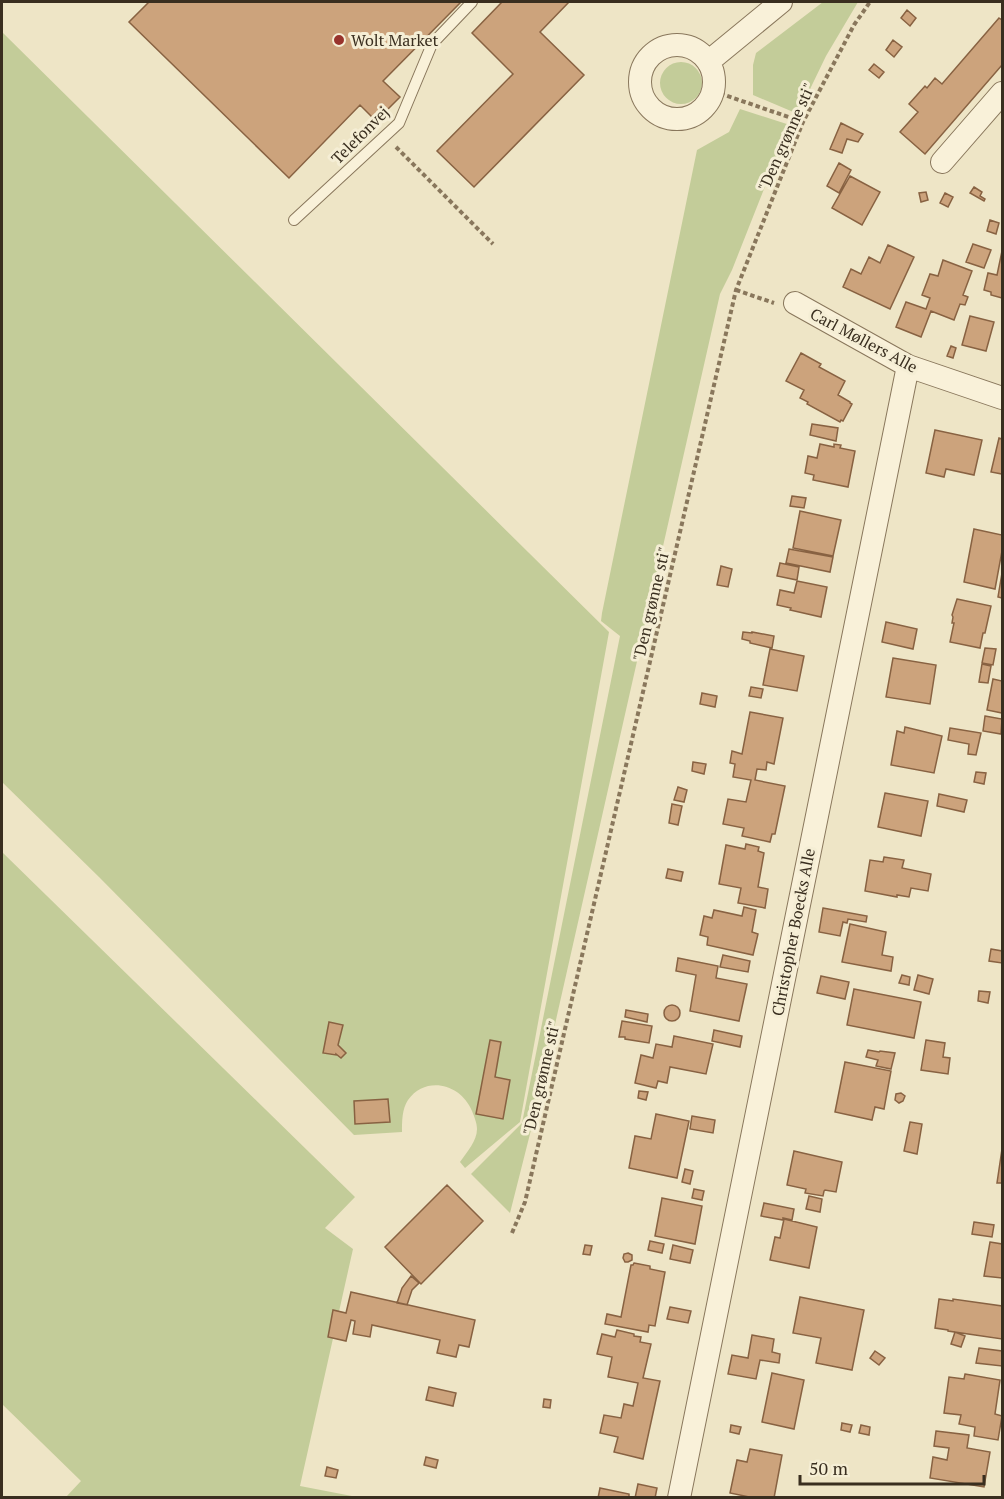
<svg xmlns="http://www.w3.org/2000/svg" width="1004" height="1499" font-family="'PT Serif',serif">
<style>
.green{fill:#c3cc99}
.building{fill:#cca37c;stroke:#886242;stroke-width:1.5}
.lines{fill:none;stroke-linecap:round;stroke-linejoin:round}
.service-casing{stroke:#89775c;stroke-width:12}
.minor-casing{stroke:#89775c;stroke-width:24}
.path{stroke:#89775c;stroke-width:4;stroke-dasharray:4.5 3;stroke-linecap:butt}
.service{stroke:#f9f1d9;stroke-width:10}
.minor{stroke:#f9f1d9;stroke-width:22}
.poi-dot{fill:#98332c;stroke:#f5eed5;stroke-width:2}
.labels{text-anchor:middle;stroke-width:6;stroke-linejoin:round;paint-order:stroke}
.poi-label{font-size:16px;fill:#392e1f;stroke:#f5eed5;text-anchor:start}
.street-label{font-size:16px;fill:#392e1f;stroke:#f5eed5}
</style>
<rect width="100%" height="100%" fill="#eee5c6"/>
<path class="green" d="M 823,2 L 858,2 L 826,56 L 798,114 L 753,95 L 753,65 L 756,53 Z
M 2,32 L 609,632 L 520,1122 L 465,1168 L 460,1162 C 467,1152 477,1141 477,1129 C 477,1123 474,1116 472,1111 C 461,1084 426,1075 408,1100 C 402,1109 402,1121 402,1132 L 354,1135 L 99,877 L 2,782 Z
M660 83a21 21 0 1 1 42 0a21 21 0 1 1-42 0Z
M 740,109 L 796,127 L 764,189 L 732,270 L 720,294 L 532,1126 L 510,1213 L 471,1174 L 522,1123 L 620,636 L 601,621 L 602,613 L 697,150 L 729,132 Z
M 2,852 L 355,1197 L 325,1228 L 353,1249 L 300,1486 L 357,1497 L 66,1497 L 81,1481 L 2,1404 Z"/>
<path class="building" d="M 149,2 L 461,2 L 383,81 L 400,97 L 376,121 L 360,105 L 289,178 L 129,22 Z
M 502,2 L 569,2 L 540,32 L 584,75 L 474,187 L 437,151 L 513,74 L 472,33 Z
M 907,10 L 916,18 L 910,26 L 901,18 Z
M 999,18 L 1002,20 L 1002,65 L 925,154 L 900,132 L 918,112 L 909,104 L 925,86 L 927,88 L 935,78 L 942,84 Z
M 893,40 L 902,47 L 894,57 L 886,50 Z
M 874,64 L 884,72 L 879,78 L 869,70 Z
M 841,123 L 863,134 L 858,142 L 847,139 L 842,153 L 830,149 Z
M 839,163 L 851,170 L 839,193 L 827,186 Z
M 850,176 L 880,192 L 862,225 L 832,208 Z
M 974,187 L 982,192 L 980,196 L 985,199 L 984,201 L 970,193 Z
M 926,192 L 928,200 L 921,202 L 919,193 Z
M 945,193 L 953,197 L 948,207 L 940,203 Z
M 990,220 L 999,223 L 996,234 L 987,231 Z
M 973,244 L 991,250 L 984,268 L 966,262 Z
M 888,245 L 914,257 L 890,309 L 843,287 L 851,269 L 861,274 L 869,257 L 880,263 Z
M 1002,251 L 1002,298 L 991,295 L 991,292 L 984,290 L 988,273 L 997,275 Z
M 943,260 L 972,271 L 963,295 L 968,297 L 965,305 L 960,304 L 954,320 L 931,311 L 921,337 L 896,327 L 906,302 L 926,309 L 930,298 L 922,295 L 930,274 L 938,276 Z
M 970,316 L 994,322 L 986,351 L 962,345 Z
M 951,346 L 956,348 L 953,358 L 947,356 Z
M 801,353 L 821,364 L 819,367 L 845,381 L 838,395 L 850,402 L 850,403 L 852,404 L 843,421 L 841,420 L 840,422 L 807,404 L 808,402 L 800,398 L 804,390 L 786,381 Z
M 812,424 L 838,428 L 836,441 L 810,435 Z
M 935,430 L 982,440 L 974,475 L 946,469 L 944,477 L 926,473 Z
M 999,438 L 1002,439 L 1002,474 L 991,472 Z
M 820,444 L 834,447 L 834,444 L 841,445 L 840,448 L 855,451 L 848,487 L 813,480 L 814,475 L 805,473 L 808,456 L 817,458 Z
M 792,496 L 806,498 L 804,508 L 790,506 Z
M 800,511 L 841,520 L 833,556 L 793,548 Z
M 974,529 L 1002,535 L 1002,551 L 995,589 L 964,582 Z
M 789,549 L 833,557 L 830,572 L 786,563 Z
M 780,563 L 799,567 L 797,580 L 777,576 Z
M 721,566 L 732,569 L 728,587 L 717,585 Z
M 1002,573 L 1002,598 L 998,597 Z
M 797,581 L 827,587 L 821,617 L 790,610 L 791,608 L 777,605 L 780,590 L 794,593 Z
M 957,599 L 991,606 L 985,633 L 983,633 L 980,648 L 950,642 L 954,623 L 952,623 L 953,617 L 952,615 Z
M 886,622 L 917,629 L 913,649 L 882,642 Z
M 743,632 L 752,633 L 752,632 L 774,636 L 772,648 L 750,643 L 750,641 L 742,639 Z
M 985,648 L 996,649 L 993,665 L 982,663 Z
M 770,649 L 804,656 L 797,691 L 763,685 Z
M 893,658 L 936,665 L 930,704 L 886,697 Z
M 982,664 L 991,666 L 988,683 L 979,682 Z
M 993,679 L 1002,681 L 1002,713 L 987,710 Z
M 751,687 L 763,689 L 761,698 L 749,696 Z
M 702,693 L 717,696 L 715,707 L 700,704 Z
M 750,712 L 783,718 L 774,764 L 767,762 L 766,770 L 757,769 L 755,780 L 785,786 L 775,834 L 772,834 L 770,842 L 742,836 L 744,828 L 723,824 L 728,799 L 746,802 L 751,780 L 733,777 L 735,764 L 730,763 L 732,751 L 742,754 Z
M 985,716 L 1002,719 L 1001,734 L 983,731 Z
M 905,727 L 942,736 L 934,773 L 891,765 L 897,731 L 904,733 Z
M 950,728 L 981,733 L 976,755 L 968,754 L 969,744 L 948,740 Z
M 693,762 L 706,764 L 704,774 L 692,771 Z
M 976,772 L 986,773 L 984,784 L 974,782 Z
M 678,787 L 687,790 L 684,802 L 674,800 Z
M 885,793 L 928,801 L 921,836 L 878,827 Z
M 939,794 L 967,800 L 964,812 L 937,806 Z
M 672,804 L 682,806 L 678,825 L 669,823 Z
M 746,844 L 759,847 L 758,851 L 764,853 L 758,887 L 768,889 L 765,908 L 738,903 L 741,888 L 719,884 L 726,845 L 745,849 Z
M 884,857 L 904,860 L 902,868 L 931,874 L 928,891 L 911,888 L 909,897 L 897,895 L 897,897 L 865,891 L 870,860 L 883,862 Z
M 668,869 L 683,872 L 681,881 L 666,878 Z
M 744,907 L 756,910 L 752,932 L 758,934 L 753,955 L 707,945 L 708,937 L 700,935 L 704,916 L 712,918 L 714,910 L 742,916 Z
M 823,908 L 867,916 L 866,922 L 848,919 L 847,923 L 843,922 L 840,936 L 819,932 Z
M 850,924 L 886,932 L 882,955 L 893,957 L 891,971 L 842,962 Z
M 991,949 L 1002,951 L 1002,963 L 989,961 Z
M 723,955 L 750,961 L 748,972 L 720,967 Z
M 678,958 L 718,966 L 716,978 L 747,984 L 739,1021 L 690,1011 L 696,975 L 676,971 Z
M 902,975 L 910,977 L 909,985 L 899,983 Z
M 918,975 L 933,979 L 929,994 L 914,990 Z
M 821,976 L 849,982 L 845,999 L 817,993 Z
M 854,989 L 921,1002 L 914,1038 L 847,1025 Z
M 979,991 L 990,992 L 988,1003 L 978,1001 Z
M664 1013a8 8 0 1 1 16 0a8 8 0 1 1-16 0Z
M 626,1010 L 648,1014 L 647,1022 L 625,1017 Z
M 622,1021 L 652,1026 L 649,1043 L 625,1039 L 625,1037 L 619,1037 Z
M 329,1022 L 343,1025 L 338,1045 L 346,1053 L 341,1058 L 336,1054 L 336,1055 L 323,1053 Z
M 714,1030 L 742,1036 L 740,1047 L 712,1041 Z
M 674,1036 L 713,1044 L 706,1074 L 670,1067 L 667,1083 L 658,1081 L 656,1088 L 635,1083 L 641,1055 L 653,1058 L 656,1044 L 672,1047 Z
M 490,1040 L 501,1042 L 495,1077 L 510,1080 L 503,1119 L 476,1114 Z
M 926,1040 L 945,1043 L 943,1057 L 950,1058 L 948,1074 L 921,1070 Z
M 868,1050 L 879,1052 L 880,1051 L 895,1053 L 891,1069 L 876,1066 L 878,1060 L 866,1057 Z
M 845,1062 L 891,1071 L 884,1109 L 875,1107 L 872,1120 L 835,1112 Z
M 639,1091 L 648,1092 L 646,1100 L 638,1098 Z
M 901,1093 L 905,1096 L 903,1101 L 899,1103 L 895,1100 L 896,1094 Z
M 388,1099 L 390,1122 L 355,1124 L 354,1101 Z
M 656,1114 L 689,1121 L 677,1178 L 629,1168 L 635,1136 L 651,1139 Z
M 692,1116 L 715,1120 L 713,1133 L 690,1129 Z
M 910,1122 L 922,1124 L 917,1154 L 904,1151 Z
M 1002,1149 L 1002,1183 L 997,1183 Z
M 794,1151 L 842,1162 L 836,1192 L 825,1190 L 824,1191 L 823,1196 L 805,1193 L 806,1189 L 787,1185 Z
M 685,1169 L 693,1171 L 690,1184 L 682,1182 Z
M 447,1185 L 483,1221 L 421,1284 L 385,1247 Z
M 694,1189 L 704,1191 L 702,1200 L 692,1198 Z
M 809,1196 L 822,1199 L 820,1212 L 806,1209 Z
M 662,1198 L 702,1206 L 695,1244 L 655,1236 Z
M 764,1203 L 794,1209 L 792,1220 L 783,1218 L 783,1220 L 761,1216 Z
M 784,1219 L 817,1227 L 809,1268 L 770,1260 L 775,1237 L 780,1238 Z
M 974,1222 L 994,1225 L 992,1237 L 972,1234 Z
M 650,1241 L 664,1244 L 662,1253 L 648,1250 Z
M 990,1242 L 1002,1244 L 1002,1278 L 984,1276 Z
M 585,1245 L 592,1246 L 590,1255 L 583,1254 Z
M 673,1245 L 693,1250 L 690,1263 L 670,1259 Z
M 628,1253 L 632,1255 L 632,1260 L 628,1262 L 625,1262 L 623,1258 L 624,1254 Z
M 634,1263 L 650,1266 L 650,1269 L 665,1272 L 655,1326 L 649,1325 L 648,1332 L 605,1324 L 607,1314 L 621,1317 L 631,1265 L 633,1265 Z
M 411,1276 L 419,1283 L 412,1290 L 407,1305 L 397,1303 L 402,1288 Z
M 351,1292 L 475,1320 L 469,1347 L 459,1345 L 456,1357 L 437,1353 L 440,1340 L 372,1325 L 370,1337 L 353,1334 L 355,1321 L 351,1320 L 346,1341 L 328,1337 L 333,1310 L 346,1313 Z
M 800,1297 L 864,1310 L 852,1370 L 816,1363 L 821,1338 L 793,1333 Z
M 939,1299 L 953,1301 L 953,1299 L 1002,1306 L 1002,1339 L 948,1331 L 948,1330 L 935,1328 Z
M 670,1307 L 691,1311 L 688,1323 L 667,1319 Z
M 617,1330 L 634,1334 L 634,1336 L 641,1337 L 640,1342 L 651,1344 L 643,1378 L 660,1381 L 643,1459 L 614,1452 L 618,1437 L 600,1433 L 604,1415 L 621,1418 L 624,1404 L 633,1406 L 638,1383 L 608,1377 L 612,1357 L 597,1354 L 602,1334 L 615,1337 Z
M 955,1332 L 965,1336 L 961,1347 L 951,1344 Z
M 752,1335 L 774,1339 L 772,1352 L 780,1354 L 779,1363 L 760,1360 L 756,1379 L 728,1374 L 732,1355 L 748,1358 Z
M 979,1348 L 1002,1351 L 1002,1366 L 976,1363 Z
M 875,1351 L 885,1358 L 879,1365 L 870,1358 Z
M 772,1373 L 804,1380 L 794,1429 L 762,1422 Z
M 965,1374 L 1000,1380 L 995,1414 L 1002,1416 L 998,1440 L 974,1436 L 975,1427 L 959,1424 L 961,1415 L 944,1413 L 949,1377 L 964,1379 Z
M 429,1387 L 456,1393 L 453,1406 L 426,1400 Z
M 544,1399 L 551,1400 L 550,1408 L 543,1407 Z
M 842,1423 L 852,1425 L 850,1432 L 841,1430 Z
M 731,1425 L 741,1427 L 739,1434 L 730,1432 Z
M 861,1425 L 870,1427 L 869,1435 L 859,1433 Z
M 936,1431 L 969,1435 L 967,1448 L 990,1452 L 984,1487 L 930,1478 L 933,1457 L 947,1460 L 949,1448 L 934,1446 Z
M 750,1449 L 782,1455 L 774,1498 L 754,1498 L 730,1493 L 737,1460 L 747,1462 Z
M 426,1457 L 438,1460 L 436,1468 L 424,1465 Z
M 327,1467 L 338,1470 L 336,1478 L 325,1476 Z
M 638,1484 L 657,1488 L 655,1498 L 635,1498 Z
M 600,1488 L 629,1494 L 629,1498 L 598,1498 Z"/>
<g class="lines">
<defs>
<path id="service" d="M 294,220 L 399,123 L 432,44 L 472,2"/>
<path id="minor" d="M640 82a37 37 0 1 1 74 0a37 37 0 1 1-74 0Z
M 708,62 L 781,2
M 942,162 L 1002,93
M 795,303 L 908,366 L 1002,398
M 679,1498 L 908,366"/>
</defs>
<use href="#service" class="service-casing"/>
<use href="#minor" class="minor-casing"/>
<path class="path" d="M 713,91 L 803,122
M 396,147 L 493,244
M 736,290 L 774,303
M 512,1233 L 525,1202 L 736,290 L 803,122 L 854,25 L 870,2"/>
<use href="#service" class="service"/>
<use href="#minor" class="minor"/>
</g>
<circle class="poi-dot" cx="339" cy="40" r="6"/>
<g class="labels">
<g class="poi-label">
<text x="351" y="46">Wolt Market</text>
</g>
<g class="street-label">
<text transform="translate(360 135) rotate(-45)" y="6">Telefonvej</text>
<text transform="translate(786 137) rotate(-66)" y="6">"Den grønne sti"</text>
<text transform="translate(864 340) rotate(28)" y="6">Carl Møllers Alle</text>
<text transform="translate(651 604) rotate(-77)" y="6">"Den grønne sti"</text>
<text transform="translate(793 932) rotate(-79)" y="6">Christopher Boecks Alle</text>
<text transform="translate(541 1078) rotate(-77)" y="6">"Den grønne sti"</text>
</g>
</g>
<rect width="1004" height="1499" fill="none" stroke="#392e1f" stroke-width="6"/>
<path d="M800 1475v9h184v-9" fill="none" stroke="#392e1f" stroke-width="3"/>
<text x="809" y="1475" font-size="18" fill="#392e1f" stroke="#f5eed5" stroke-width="4.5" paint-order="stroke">50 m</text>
</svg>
